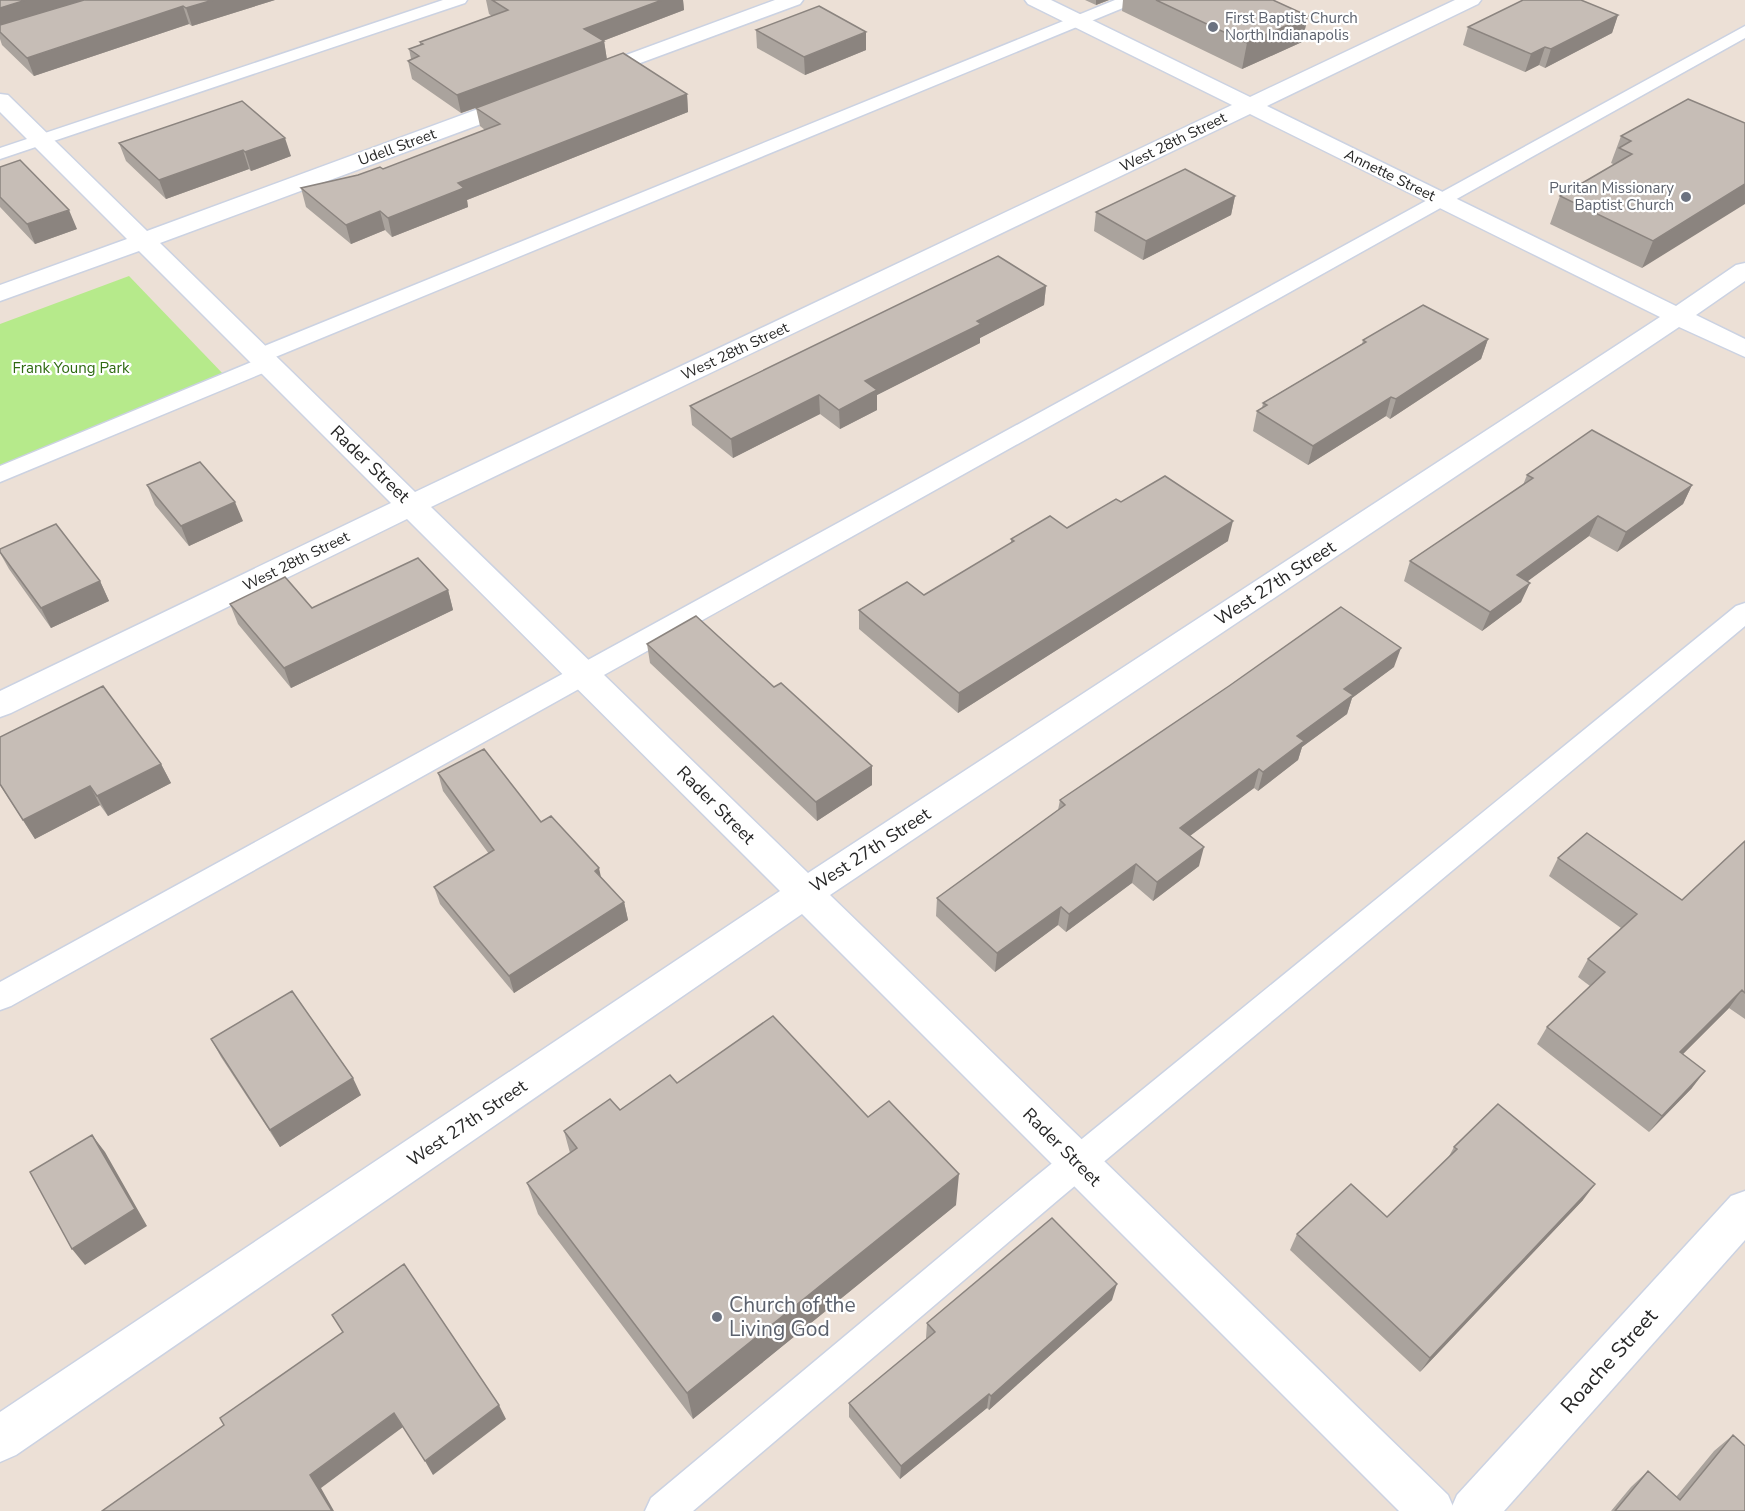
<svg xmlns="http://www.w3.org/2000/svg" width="1745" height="1511" font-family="'Nunito Sans',sans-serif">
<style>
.green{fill:#b6ea8b}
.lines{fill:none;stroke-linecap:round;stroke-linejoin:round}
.lane-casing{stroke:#cbd2e2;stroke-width:3}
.street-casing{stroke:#cbd2e2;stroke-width:3}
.secondary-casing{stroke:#cbd2e2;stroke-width:3}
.lane{fill:#fff;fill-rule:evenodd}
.street{fill:#fff;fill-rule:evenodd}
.secondary{fill:#fff;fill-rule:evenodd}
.wall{fill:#aaa39d}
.shaded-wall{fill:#8b847f}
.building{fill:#c6bdb6;stroke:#8b847f;stroke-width:1.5}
.worship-dot{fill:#6b7280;stroke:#fff;stroke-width:2}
.labels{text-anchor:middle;stroke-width:4.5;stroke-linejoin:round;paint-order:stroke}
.far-worship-label{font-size:15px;fill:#5b616d;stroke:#fff;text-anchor:start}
.far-street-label{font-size:15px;fill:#272727;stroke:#fff}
.far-park-label{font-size:15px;fill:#2e6a11;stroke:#fff}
.street-label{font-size:18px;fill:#272727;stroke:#fff}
.near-worship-label{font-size:21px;fill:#5b616d;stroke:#fff;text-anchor:start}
.near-street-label{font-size:21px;fill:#272727;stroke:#fff}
</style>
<rect width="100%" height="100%" fill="#ece0d6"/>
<path class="green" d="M 129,276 L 226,377 L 0,470 L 0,324 Z"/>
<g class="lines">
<defs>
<path id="lane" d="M 443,0 L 467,0 L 465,3 L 0,159 L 0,148 Z
M 1115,0 L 1137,0 L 1135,3 L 273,358 L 278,363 L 275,368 L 0,482 L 0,466 L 254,361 L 249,356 L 252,351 Z
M 1745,26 L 1745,38 L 11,1006 L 0,1010 L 0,982 Z
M 1745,603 L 1745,626 L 1058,1200 L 693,1511 L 645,1511 L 651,1498 L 1034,1178 L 1736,606 Z"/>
<path id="street" d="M 775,0 L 803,0 L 800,4 L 597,79 L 590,81 L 583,79 L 579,75 L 583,71 Z
M 1025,0 L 1051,0 L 1250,97 L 1455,0 L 1481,0 L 1478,4 L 1267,106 L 1676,306 L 1736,265 L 1745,263 L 1745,281 L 1696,315 L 1745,339 L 1745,357 L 1679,327 L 830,895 L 1448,1495 L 1455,1511 L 1399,1511 L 802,914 L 16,1455 L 0,1462 L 0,1412 L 780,891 L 407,519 L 11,713 L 0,717 L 0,691 L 391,503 L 139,251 L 0,301 L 0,285 L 127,239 L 0,112 L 0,94 L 8,95 L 147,231 L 511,97 L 519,96 L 527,97 L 530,102 L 527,107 L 160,243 L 415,492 L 1232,105 L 1028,4 ZM 1250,114 L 1660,317 L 808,873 L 431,507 Z"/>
<path id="secondary" d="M 1745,1191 L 1745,1240 L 1504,1511 L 1450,1511 L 1457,1495 L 1731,1196 Z"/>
</defs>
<use href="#lane" class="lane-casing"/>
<use href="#street" class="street-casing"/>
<use href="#secondary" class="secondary-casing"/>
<use href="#lane" class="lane"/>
<use href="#street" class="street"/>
<use href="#secondary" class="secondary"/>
</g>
<path class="wall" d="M 0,0 L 275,0 L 192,26 L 189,24 L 34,76 L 2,45 L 0,39 Z
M 486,0 L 683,0 L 684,10 L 603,41 L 604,41 L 607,60 L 687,94 L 688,112 L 467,200 L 468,207 L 392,237 L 385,230 L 351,244 L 306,207 L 301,188 L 383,169 L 485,130 L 480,126 L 476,108 L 461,113 L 412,79 L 408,61 L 411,59 L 409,49 L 420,45 L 420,42 L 492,16 L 489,14 Z
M 1085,0 L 1109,0 L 1096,5 Z
M 1123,0 L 1273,0 L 1308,16 L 1302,42 L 1242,69 L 1122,11 Z
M 1618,15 L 1612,33 L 1545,68 L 1539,65 L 1525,72 L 1463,45 L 1468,27 Z
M 756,30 L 866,50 L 805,75 L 757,48 Z
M 242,101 L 291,156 L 251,171 L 249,169 L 166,199 L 126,161 L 119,143 Z
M 1745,123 L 1642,268 L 1550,224 L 1560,196 L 1612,166 L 1613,164 L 1611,163 L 1621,136 Z
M 0,167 L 77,229 L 35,244 L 0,207 Z
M 1235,196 L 1231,215 L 1143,260 L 1094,231 L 1096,212 Z
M 1046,286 L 1044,305 L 980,338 L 980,343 L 877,395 L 877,410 L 840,429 L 820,414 L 733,458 L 692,425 L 690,406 Z
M 1488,339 L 1481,359 L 1390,419 L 1386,416 L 1308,465 L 1253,431 L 1257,411 L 1262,408 L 1263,403 L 1362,344 L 1363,340 Z
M 1527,475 L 1692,485 L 1683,504 L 1617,552 L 1589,536 L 1527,581 L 1521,602 L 1482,631 L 1404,581 L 1410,561 L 1523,485 Z
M 147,485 L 243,521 L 189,546 L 155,505 Z
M 1121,502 L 1228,541 L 958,713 L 859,629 L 859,610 L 924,595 L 1011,543 L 1011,539 L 1067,528 Z
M 0,549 L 100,581 L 109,601 L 51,628 L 9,569 L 0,553 Z
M 448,590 L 453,610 L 291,688 L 238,624 L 230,604 L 312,608 Z
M 647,644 L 774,687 L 872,785 L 817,821 L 650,663 Z
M 1394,667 L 1352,698 L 1347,714 L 1302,747 L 1298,760 L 1258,791 L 1254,788 L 1190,836 L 1199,866 L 1153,901 L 1132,883 L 1066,932 L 1058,925 L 995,972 L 936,916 L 937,898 L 1058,810 L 1060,800 Z
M 161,764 L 171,783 L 108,816 L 100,805 L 35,839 L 0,785 Z
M 438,773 L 541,822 L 601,877 L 624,902 L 628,920 L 514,993 L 440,904 L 434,887 L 489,854 L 443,791 Z
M 1745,841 L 1745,1019 L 1729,1008 L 1683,1054 L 1692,1088 L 1649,1132 L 1537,1044 L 1547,1027 L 1590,986 L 1578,977 L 1588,959 L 1621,928 L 1549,876 L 1558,858 L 1682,900 Z
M 211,1039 L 361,1095 L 280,1147 L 221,1057 Z
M 677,1083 L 868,1117 L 956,1205 L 693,1419 L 538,1214 L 527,1183 L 570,1153 L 564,1131 L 620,1110 Z
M 1454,1147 L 1583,1200 L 1420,1372 L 1290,1250 L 1297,1234 L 1387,1217 L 1447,1160 Z
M 1112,1300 L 989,1410 L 987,1408 L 900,1479 L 849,1417 L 849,1403 L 927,1339 L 926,1338 L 927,1323 Z
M 1733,1435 L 1745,1511 L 1611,1511 L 1631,1487 L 1648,1471 L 1676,1497 L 1714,1451 Z"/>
<path class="shaded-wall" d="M 26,0 L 92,0 L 0,28 L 0,8 Z
M 213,0 L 275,0 L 192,26 L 186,8 Z
M 662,0 L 683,0 L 684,10 L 587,47 L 584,29 Z
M 1096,0 L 1109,0 L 1096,5 Z
M 183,6 L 189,24 L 34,76 L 27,58 Z
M 1618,15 L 1612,33 L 1545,68 L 1551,49 Z
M 1308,16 L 1302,42 L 1242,69 L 1247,43 Z
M 866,32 L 866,50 L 805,75 L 804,57 Z
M 604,41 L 607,60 L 461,113 L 457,95 Z
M 1545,47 L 1539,65 L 1525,72 L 1531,54 Z
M 687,94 L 688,112 L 467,200 L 468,207 L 392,237 L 388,218 L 458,183 Z
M 285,138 L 291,156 L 251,171 L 245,152 Z
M 243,150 L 249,169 L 166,199 L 159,180 Z
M 1745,184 L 1745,204 L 1642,268 L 1653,241 Z
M 1235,196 L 1231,215 L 1143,260 L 1146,241 Z
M 69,210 L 77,229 L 35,244 L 27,224 Z
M 380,211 L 385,230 L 351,244 L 346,225 Z
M 1046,286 L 1044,305 L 980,338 L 980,343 L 877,395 L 877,410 L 840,429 L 839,410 L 865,381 L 977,321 Z
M 1488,339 L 1481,359 L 1390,419 L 1396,399 Z
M 819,395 L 820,414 L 733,458 L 731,439 Z
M 1391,397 L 1386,416 L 1308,465 L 1313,446 Z
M 1692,485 L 1683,504 L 1617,552 L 1626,532 Z
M 235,502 L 243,521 L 189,546 L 181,526 Z
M 1598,516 L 1589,536 L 1509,595 L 1517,575 Z
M 1233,521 L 1228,541 L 958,713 L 959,693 Z
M 100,581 L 109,601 L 51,628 L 41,608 Z
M 1530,583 L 1521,602 L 1482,631 L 1490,612 Z
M 448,590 L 453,610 L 291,688 L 284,668 Z
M 1401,648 L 1394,667 L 1352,698 L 1347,714 L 1302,747 L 1298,760 L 1258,791 L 1263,772 L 1297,736 L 1344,689 Z
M 161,764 L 171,783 L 108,816 L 97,796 Z
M 872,766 L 872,785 L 817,821 L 816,802 Z
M 1259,769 L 1254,788 L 1175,847 L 1180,828 Z
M 90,786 L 100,805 L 35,839 L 23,820 Z
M 1204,847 L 1199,866 L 1153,901 L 1157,882 Z
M 1136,864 L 1132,883 L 1066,932 L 1069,914 Z
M 599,868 L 603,886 L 595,871 Z
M 624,902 L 628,920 L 514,993 L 509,976 Z
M 1061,907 L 1058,925 L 995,972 L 997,953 Z
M 1742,990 L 1729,1008 L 1668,1069 L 1680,1052 Z
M 1705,1071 L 1692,1088 L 1649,1132 L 1662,1116 Z
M 353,1078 L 361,1095 L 280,1147 L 270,1130 Z
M 92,1135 L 105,1152 L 147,1226 L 85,1265 L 72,1249 Z
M 959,1174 L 956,1205 L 693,1419 L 687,1393 Z
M 1595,1184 L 1583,1200 L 1420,1372 L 1430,1358 Z
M 1117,1284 L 1112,1300 L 989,1410 L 991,1396 Z
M 989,1394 L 987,1408 L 900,1479 L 901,1466 Z
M 499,1405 L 506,1419 L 433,1475 L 425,1461 Z
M 394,1413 L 403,1427 L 321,1488 L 334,1511 L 332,1511 L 310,1475 Z"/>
<path class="building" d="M 0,0 L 26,0 L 0,8 Z
M 84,0 L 213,0 L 186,8 L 183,6 L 27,58 L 0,32 L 0,25 Z
M 492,0 L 662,0 L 584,29 L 604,41 L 457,95 L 408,61 L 419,56 L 409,49 L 423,44 L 420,42 L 508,10 Z
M 1156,0 L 1273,0 L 1308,16 L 1247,43 Z
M 1523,0 L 1581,0 L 1618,15 L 1551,49 L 1545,47 L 1531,54 L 1468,27 Z
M 819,6 L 866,32 L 804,57 L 756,30 Z
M 623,53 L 687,94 L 458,183 L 464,188 L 388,218 L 380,211 L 346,225 L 301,188 L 358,175 L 380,167 L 383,169 L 500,124 L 476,108 Z
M 1688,99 L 1745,123 L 1745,184 L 1653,241 L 1560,196 L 1632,154 L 1619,148 L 1631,141 L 1621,136 Z
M 242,101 L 285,138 L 245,152 L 243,150 L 159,180 L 119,143 Z
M 20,160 L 69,210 L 27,224 L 0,197 L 0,167 Z
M 1185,169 L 1235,196 L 1146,241 L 1096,212 Z
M 998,256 L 1046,286 L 977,321 L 981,324 L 865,381 L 877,390 L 839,410 L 819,395 L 731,439 L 690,406 Z
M 1423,305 L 1488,339 L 1396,399 L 1391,397 L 1313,446 L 1257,411 L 1267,405 L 1263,403 L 1366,342 L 1363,340 Z
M 1592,430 L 1692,485 L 1626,532 L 1598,516 L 1517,575 L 1530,583 L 1490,612 L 1410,561 L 1533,478 L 1527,475 Z
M 200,462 L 235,502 L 181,526 L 147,485 Z
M 1165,476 L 1233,521 L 959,693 L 859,610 L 907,582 L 924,595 L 1014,541 L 1011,539 L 1050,516 L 1067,528 L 1116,499 L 1121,502 Z
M 56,524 L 100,581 L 41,608 L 0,552 L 0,549 Z
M 418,558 L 448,590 L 284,668 L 230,604 L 285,577 L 312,608 Z
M 1341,607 L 1401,648 L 1344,689 L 1353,695 L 1297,736 L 1304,741 L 1263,772 L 1259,769 L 1180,828 L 1204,847 L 1157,882 L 1136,864 L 1069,914 L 1061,907 L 997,953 L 937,898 L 1065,805 L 1060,800 L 1229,686 Z
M 696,616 L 774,687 L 781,683 L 872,766 L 816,802 L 647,644 Z
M 103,686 L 161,764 L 97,796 L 90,786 L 23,820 L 0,784 L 0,737 Z
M 484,749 L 541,822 L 551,816 L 599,868 L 595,871 L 624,902 L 509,976 L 434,887 L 494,850 L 438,773 Z
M 1587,833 L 1682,900 L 1745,841 L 1745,993 L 1742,990 L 1680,1052 L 1705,1071 L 1662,1116 L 1547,1027 L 1605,972 L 1588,959 L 1637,914 L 1558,858 Z
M 292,991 L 353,1078 L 270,1130 L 211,1039 Z
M 773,1016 L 868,1117 L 889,1101 L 959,1174 L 687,1393 L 527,1183 L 577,1148 L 564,1131 L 610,1099 L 620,1110 L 670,1075 L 677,1083 Z
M 1498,1104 L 1595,1184 L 1430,1358 L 1297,1234 L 1351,1184 L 1387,1217 L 1457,1149 L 1454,1147 Z
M 92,1135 L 135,1209 L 72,1249 L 30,1172 Z
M 1052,1218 L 1117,1284 L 991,1396 L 989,1394 L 901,1466 L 849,1403 L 935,1332 L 927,1323 Z
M 404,1264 L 499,1405 L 425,1461 L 394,1413 L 310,1475 L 332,1511 L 102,1511 L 224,1425 L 220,1418 L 343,1332 L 332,1315 Z
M 1733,1435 L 1745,1446 L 1745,1511 L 1615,1511 L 1648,1471 L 1680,1500 Z"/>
<g class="worship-dot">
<circle cx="1213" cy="27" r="6"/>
<circle cx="1686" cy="197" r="6"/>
<circle cx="717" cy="1317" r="6"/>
</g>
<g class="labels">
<g class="far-worship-label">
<text x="1225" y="23">First Baptist Church<tspan x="1225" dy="17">North Indianapolis</tspan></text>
<text x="1674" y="193" text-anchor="end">Puritan Missionary<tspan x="1674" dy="17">Baptist Church</tspan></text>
</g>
<g class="far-street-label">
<text transform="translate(1173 142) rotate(-26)" y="5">West 28th Street</text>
<text transform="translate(397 147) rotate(-20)" y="5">Udell Street</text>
<text transform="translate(1390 175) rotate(26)" y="5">Annette Street</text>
<text transform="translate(735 351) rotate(-25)" y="5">West 28th Street</text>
<text transform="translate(296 561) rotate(-26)" y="5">West 28th Street</text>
</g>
<g class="far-park-label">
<text x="71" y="373">Frank Young Park</text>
</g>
<g class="street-label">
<text transform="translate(370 464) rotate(44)" y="6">Rader Street</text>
<text transform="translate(1275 583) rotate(-33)" y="6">West 27th Street</text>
<text transform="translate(716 805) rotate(45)" y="6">Rader Street</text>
<text transform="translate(870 850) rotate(-33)" y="6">West 27th Street</text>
<text transform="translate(467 1123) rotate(-34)" y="6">West 27th Street</text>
<text transform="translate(1062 1147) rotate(45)" y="6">Rader Street</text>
</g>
<g class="near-worship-label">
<text x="729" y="1312">Church of the<tspan x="729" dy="24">Living God</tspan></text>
</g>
<g class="near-street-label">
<text transform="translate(1609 1361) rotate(-48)" y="7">Roache Street</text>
</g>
</g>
</svg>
